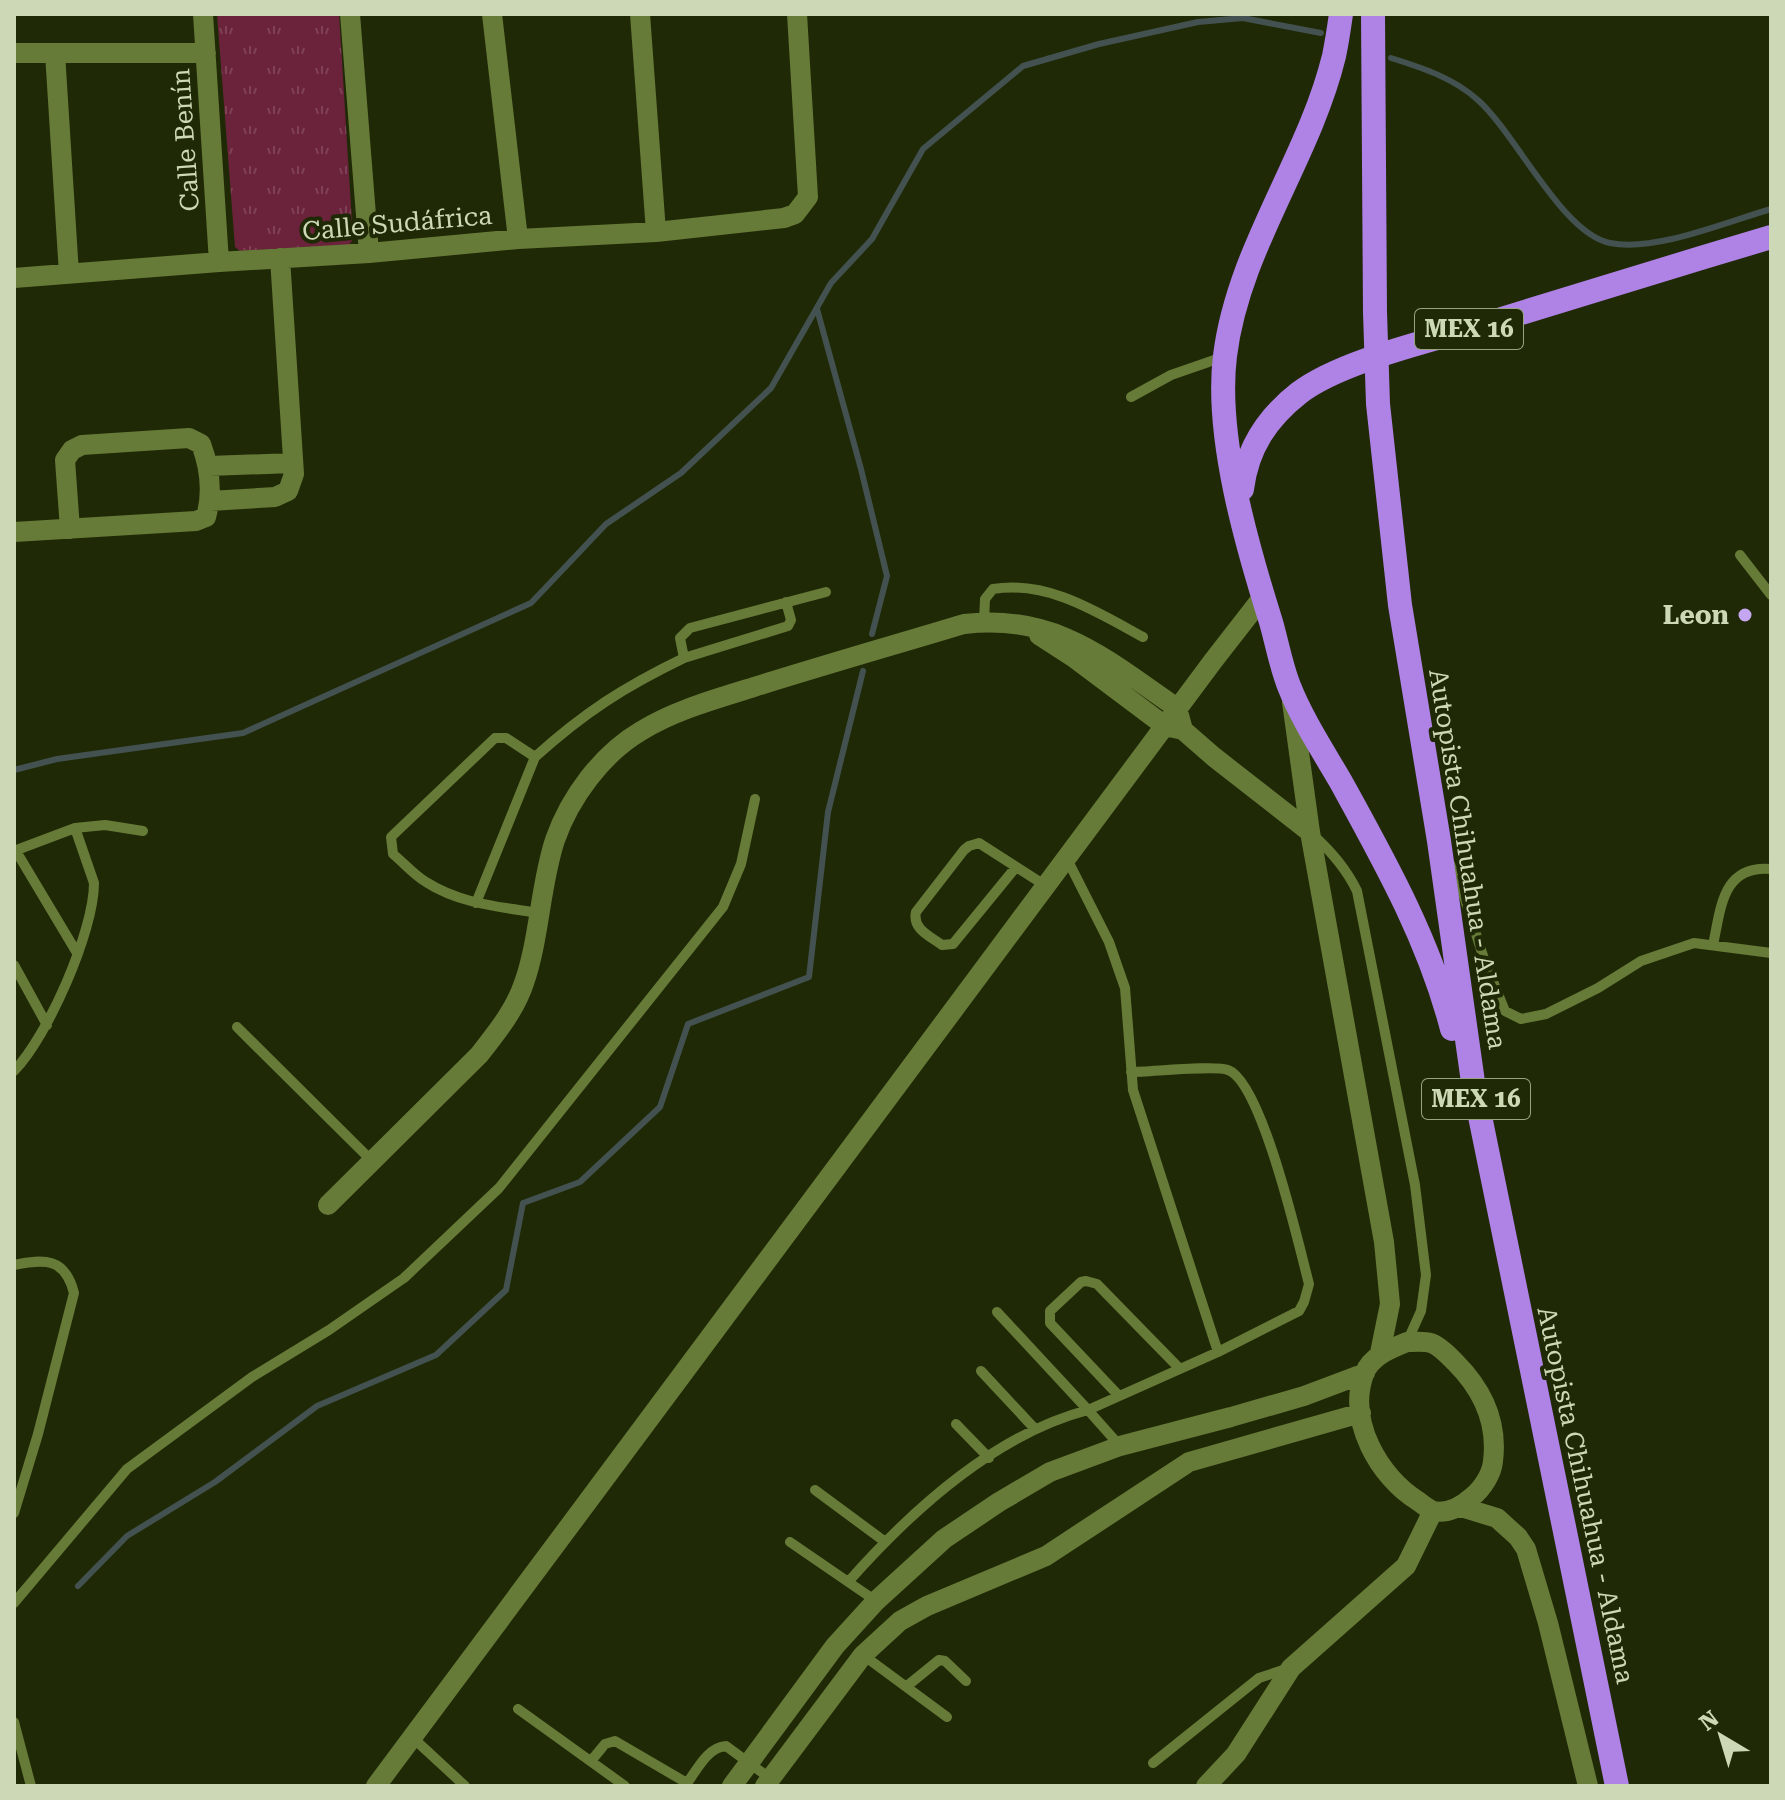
<svg xmlns="http://www.w3.org/2000/svg" width="1785" height="1800" font-family="'Roboto Serif',serif">
<style>
.park{fill:url(#park-tufts)}
.lines{fill:none;stroke-linecap:round;stroke-linejoin:round}
.stream{stroke:#435250;stroke-width:6}
.lane{stroke:#677b39;stroke-width:10}
.street{stroke:#677b39;stroke-width:20}
.highway{stroke:#af82e6;stroke-width:24}
.poi-dot{fill:#c5a6f0;stroke:#202906;stroke-width:3}
.labels{text-anchor:middle;stroke-width:8;stroke-linejoin:round;paint-order:stroke}
.shield{fill:#202906;stroke:#98a481;stroke-width:2}
.shield-label{font-size:24px;font-weight:bold;fill:#ccd8b6}
.street-label{font-size:26px;fill:#ccd8b6;stroke:#202906}
.poi-label{font-size:26px;font-weight:bold;fill:#ccd8b6;stroke:#202906;text-anchor:end}
</style>
<defs>
<pattern id="park-tufts" width="24" height="20" patternUnits="userSpaceOnUse" patternTransform="scale(2)"><rect width="24" height="20" fill="#6b223b"/><path d="M3 7l-1-3M5 7V3M7 7l1-3M15 17l-1-3M17 17v-4M19 17l1-3" fill="none" stroke="#7f4155"/></pattern>
</defs>
<rect width="100%" height="100%" fill="#202906"/>
<path class="park" d="M 217,14 L 339,14 L 353,239 L 349,245 L 240,251 L 235,247 Z"/>
<g class="lines">
<path class="stream" d="M 1391,58 C 1423,68 1454,78 1479,101 C 1517,136 1563,234 1610,243 C 1656,252 1726,222 1771,209
M 817,309 L 861,469 L 887,576 L 872,634
M 14,770 L 57,759 L 243,733 L 531,603 L 606,524 L 681,473 L 771,388 L 831,283 L 872,239 L 923,149 L 1023,66 L 1099,44 L 1198,22 L 1243,18 L 1321,33
M 78,1586 L 127,1536 L 215,1482 L 317,1406 L 436,1355 L 506,1290 L 523,1203 L 580,1182 L 660,1107 L 688,1024 L 809,977 L 828,812 L 863,671"/>
<path class="lane" d="M 1131,397 L 1171,375 L 1223,357
M 1740,555 L 1771,595
M 984,622 L 985,599 L 993,589 C 1048,580 1097,612 1143,637
M 684,658 L 788,626 L 791,620 L 786,602
M 75,828 L 105,825 L 143,831
M 1312,834 C 1331,851 1346,868 1357,891 L 1415,1185 L 1426,1275 L 1421,1311 L 1407,1342
M 14,851 L 75,828 L 94,883 C 94,931 48,1036 14,1071
M 16,851 L 77,953
M 1067,859 L 1109,942 L 1118,968 L 1125,988 L 1133,1090 L 1218,1352
M 1450,864 L 1460,884 L 1484,959 L 1505,1011 L 1521,1019 L 1546,1014 L 1598,988 L 1641,961 L 1694,943 L 1771,953
M 1016,867 L 953,944 L 942,945 C 930,936 912,929 916,912 L 964,850 L 969,846 L 979,843 L 1046,886
M 476,903 L 535,757
M 539,913 C 501,907 460,904 426,882 C 414,875 404,863 393,854 L 391,837 L 495,738 L 506,738 L 535,757 C 585,712 624,687 684,658 L 680,638 L 690,628 L 826,592
M 1713,945 C 1721,908 1722,865 1771,869
M 14,965 L 47,1025
M 237,1027 L 372,1161
M 14,1265 C 44,1259 65,1257 74,1293 L 38,1434 L 14,1513
M 997,1312 L 1088,1410 L 1218,1352 L 1299,1311 L 1304,1302 L 1309,1284 C 1299,1246 1262,1082 1228,1070 C 1215,1065 1150,1072 1131,1072
M 981,1371 L 1035,1429
M 1119,1396 L 1050,1323 L 1050,1311 L 1081,1282 L 1086,1281 L 1097,1284 L 1180,1369
M 956,1424 L 989,1458
M 815,1490 L 884,1541
M 790,1542 L 876,1601
M 849,1581 C 911,1511 996,1434 1088,1410 L 1120,1446
M 14,1603 L 127,1469 L 252,1377 L 329,1330 L 404,1278 L 499,1188 L 723,907 L 741,864 L 755,799
M 863,1655 L 947,1717
M 907,1686 L 939,1660 L 945,1661 L 966,1681
M 518,1709 L 625,1786
M 14,1722 L 31,1786
M 412,1737 L 465,1786
M 591,1761 L 605,1744 L 615,1741 L 687,1783
M 1153,1763 L 1259,1678 L 1289,1668
M 685,1786 C 696,1772 707,1747 726,1746 L 771,1779"/>
<path class="street" d="M 203,14 L 219,262
M 350,14 L 369,253
M 492,14 L 518,239
M 640,14 L 656,232
M 14,53 L 206,53
M 55,53 L 69,274
M 14,278 L 219,262 L 369,253 L 518,239 L 656,232 L 784,218 L 795,214 L 808,197 L 797,14
M 209,466 L 293,463
M 210,501 L 275,497 L 288,491 L 294,474 L 280,258
M 14,532 L 196,521 L 206,517 C 213,492 210,468 201,444 L 189,438 L 82,445 L 72,450 L 65,460 L 70,529
M 1039,635 L 1073,657 L 1165,726 L 1183,730 L 1214,757 L 1310,832
M 1292,702 L 1310,832 L 1384,1242 L 1390,1304 L 1380,1353
M 328,1205 L 479,1055 C 497,1032 515,1010 524,983 C 540,937 540,885 555,840 C 570,797 602,754 641,731 C 675,710 716,699 754,687 C 824,665 894,645 964,624 C 1056,613 1107,660 1177,708 L 1183,730
M 1407,1342 C 1414,1342 1424,1341 1431,1343 C 1440,1346 1449,1356 1455,1362 C 1482,1389 1498,1422 1493,1461 C 1492,1474 1482,1489 1472,1497 C 1462,1506 1448,1514 1433,1511 C 1428,1509 1422,1504 1418,1501 C 1379,1477 1347,1421 1364,1374 C 1371,1356 1390,1349 1407,1342 Z
M 1461,1507 L 1497,1518 L 1518,1537 L 1526,1549 L 1548,1623 L 1588,1786
M 376,1786 L 1213,661 L 1262,598
M 732,1786 L 835,1646 L 876,1601 L 944,1539 L 999,1502 L 1050,1472 L 1120,1446 L 1231,1417 L 1304,1396 L 1365,1373
M 765,1786 L 863,1655 L 900,1621 L 927,1606 L 1046,1556 L 1189,1462 L 1361,1413
M 1206,1786 L 1236,1754 L 1291,1668 L 1406,1566 L 1433,1511"/>
<path class="highway" d="M 1341,14 C 1339,28 1337,42 1334,56 C 1309,159 1238,249 1225,356 C 1215,436 1247,546 1271,622 C 1277,643 1281,666 1289,686 C 1302,719 1323,751 1341,782 C 1385,862 1429,940 1452,1029
M 1373,14 L 1375,312 L 1378,404 L 1400,605 L 1439,841 L 1473,1082 L 1617,1786
M 1242,489 C 1247,448 1267,418 1299,393 C 1338,363 1421,343 1469,329 C 1569,298 1670,267 1771,237"/>
</g>
<circle class="poi-dot" cx="1745" cy="615" r="8"/>
<g class="labels">
<g class="shield">
<rect x="1415" y="309" width="108" height="40" rx="6"/>
<rect x="1422" y="1079" width="108" height="40" rx="6"/>
</g>
<g class="shield-label">
<text x="1469" y="337">MEX 16</text>
<text x="1476" y="1107">MEX 16</text>
</g>
<g class="street-label">
<text transform="translate(185 140) rotate(-94)" y="9">Calle Benín</text>
<text transform="translate(397 223) rotate(-5)" y="9">Calle Sudáfrica</text>
<text transform="translate(1468 859) rotate(81)" y="9">Autopista Chihuahua - Aldama</text>
<text transform="translate(1586 1495) rotate(78)" y="9">Autopista Chihuahua - Aldama</text>
</g>
<g class="poi-label">
<text x="1729" y="624">Leon</text>
</g>
</g>
<rect width="1785" height="1800" fill="none" stroke="#ccd8b6" stroke-width="32"/>
<g transform="translate(1721 1736) rotate(322)" stroke="#202906" stroke-width="6" paint-order="stroke">
<path d="M0-6L14 30L0 20L-14 30Z" fill="#ccd8b6"/>
<text y="-12" font-size="22" font-weight="bold" text-anchor="middle" fill="#ccd8b6">N</text>
</g>
</svg>
